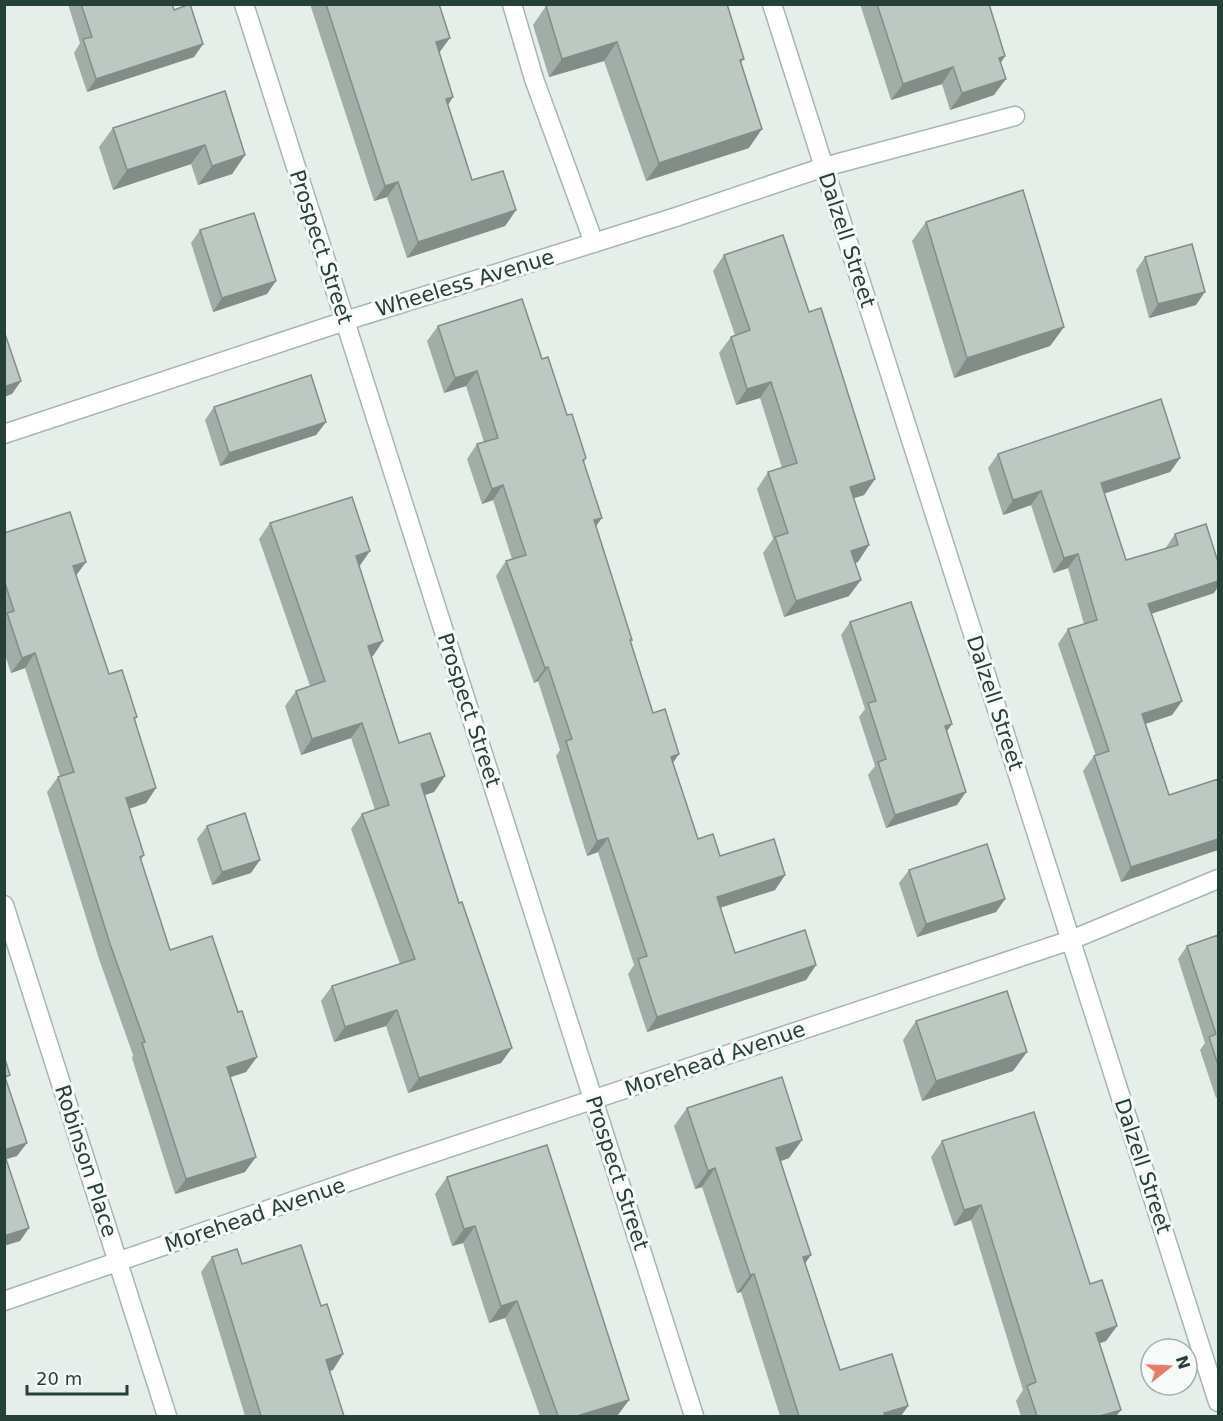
<svg xmlns="http://www.w3.org/2000/svg" width="1223" height="1421" font-family="'DejaVu Sans',sans-serif">
<style>
.lines{fill:none;stroke-linecap:round;stroke-linejoin:round}
.minor-casing{stroke:#a8b6b0;stroke-width:21}
.minor{stroke:#fff;stroke-width:18}
.wall{fill:#a1ada7}
.shaded-wall{fill:#838d88}
.building{fill:#bbc9c2;stroke:#838d88;stroke-width:1.5}
.labels{text-anchor:middle;stroke-width:6;stroke-linejoin:round;paint-order:stroke}
.street-label{font-size:21px;fill:#254036;stroke:#f7faf8}
</style>
<rect width="100%" height="100%" fill="#e6eeea"/>
<g class="lines">
<defs>
<path id="minor" d="M 244,4 L 694,1416
M 512,4 L 534,79 L 594,243
M 772,4 L 1218,1402
M 4,434 L 345,321 L 676,217 L 824,167 L 1015,116
M 4,905 L 167,1416
M 4,1301 L 397,1165 L 1071,940 L 1218,879"/>
</defs>
<use href="#minor" class="minor-casing"/>
<use href="#minor" class="minor"/>
</g>
<path class="wall" d="M 68,4 L 172,4 L 174,10 L 203,44 L 194,57 L 87,92 L 74,53 L 80,43 Z
M 310,4 L 439,4 L 439,53 L 453,97 L 448,105 L 472,180 L 516,210 L 505,226 L 407,258 L 387,197 L 374,201 Z
M 860,4 L 989,4 L 1005,56 L 1001,63 L 994,95 L 950,110 L 942,84 L 891,100 Z
M 546,6 L 744,59 L 741,63 L 749,148 L 646,181 L 604,61 L 549,77 L 533,25 Z
M 225,91 L 245,155 L 232,174 L 198,185 L 191,164 L 113,190 L 99,147 L 113,128 Z
M 926,222 L 1064,327 L 1050,346 L 954,378 L 912,241 Z
M 200,230 L 267,294 L 213,312 L 191,243 Z
M 724,255 L 809,312 L 875,479 L 864,495 L 854,498 L 858,562 L 855,563 L 849,596 L 784,617 L 763,553 L 773,539 L 757,489 L 768,472 L 782,468 L 760,398 L 736,405 L 719,353 L 731,337 L 735,335 L 713,271 Z
M 1145,257 L 1196,305 L 1149,318 L 1136,270 Z
M 438,326 L 542,359 L 586,458 L 584,462 L 596,526 L 632,640 L 630,642 L 653,713 L 673,763 L 698,839 L 720,856 L 785,875 L 775,890 L 720,908 L 735,953 L 816,965 L 806,980 L 647,1032 L 628,974 L 634,965 L 598,852 L 587,856 L 556,756 L 560,750 L 538,681 L 534,683 L 496,576 L 506,561 L 512,559 L 493,500 L 482,504 L 467,459 L 477,444 L 484,442 L 466,386 L 444,393 L 427,341 Z
M 214,407 L 326,422 L 316,435 L 220,466 L 205,420 Z
M 998,454 L 1180,458 L 1170,472 L 1104,493 L 1126,560 L 1165,549 L 1175,534 L 1214,593 L 1151,614 L 1182,701 L 1172,715 L 1146,724 L 1169,795 L 1218,779 L 1218,850 L 1121,882 L 1083,771 L 1094,756 L 1096,756 L 1058,644 L 1068,629 L 1084,624 L 1068,568 L 1053,573 L 1031,505 L 1003,515 L 988,468 Z
M 270,523 L 359,567 L 383,641 L 371,657 L 399,743 L 445,776 L 434,792 L 424,795 L 501,1063 L 408,1093 L 386,1026 L 334,1042 L 321,1001 L 332,986 L 400,964 L 351,829 L 362,814 L 375,810 L 351,738 L 301,755 L 285,706 L 296,691 L 310,686 L 259,539 Z
M 4,533 L 86,562 L 76,575 L 109,674 L 137,717 L 134,721 L 156,788 L 146,803 L 129,809 L 144,855 L 141,860 L 170,950 L 238,1012 L 257,1057 L 246,1072 L 230,1077 L 245,1172 L 175,1194 L 132,1058 L 133,1055 L 99,959 L 47,792 L 58,777 L 60,777 L 25,668 L 11,673 L 4,652 Z
M 850,622 L 947,731 L 957,805 L 886,828 L 868,775 L 875,766 L 859,717 L 865,709 L 841,635 Z
M 207,826 L 251,873 L 212,885 L 197,839 Z
M 909,870 L 1005,899 L 996,912 L 917,937 L 899,883 Z
M 1218,935 L 1218,1097 L 1216,1098 L 1200,1050 L 1205,1043 L 1178,959 L 1187,946 Z
M 916,1021 L 1013,1071 L 922,1101 L 903,1040 Z
M 687,1108 L 802,1140 L 789,1158 L 781,1161 L 811,1255 L 805,1263 L 840,1370 L 908,1406 L 901,1416 L 780,1416 L 741,1292 L 737,1293 L 702,1187 L 695,1189 L 674,1126 Z
M 942,1141 L 1090,1284 L 1117,1326 L 1106,1341 L 1100,1343 L 1121,1410 L 1116,1416 L 1021,1416 L 1016,1401 L 1023,1390 L 971,1220 L 954,1226 L 931,1157 Z
M 447,1177 L 629,1400 L 617,1416 L 540,1416 L 505,1318 L 489,1323 L 463,1243 L 452,1246 L 435,1194 Z
M 212,1257 L 242,1264 L 333,1370 L 329,1371 L 344,1416 L 245,1416 L 201,1272 Z"/>
<path class="shaded-wall" d="M 450,38 L 439,53 L 436,42 Z
M 617,42 L 604,61 L 549,77 L 562,59 Z
M 203,44 L 194,57 L 87,92 L 96,79 Z
M 1005,56 L 994,72 L 999,58 Z
M 953,67 L 942,84 L 891,100 L 903,84 Z
M 1006,79 L 994,95 L 950,110 L 962,93 Z
M 453,97 L 443,112 L 446,99 Z
M 762,129 L 749,148 L 646,181 L 659,163 Z
M 205,145 L 191,164 L 113,190 L 127,170 Z
M 245,155 L 232,174 L 198,185 L 212,166 Z
M 398,182 L 387,197 L 374,201 L 385,186 Z
M 516,210 L 505,226 L 407,258 L 418,242 Z
M 276,281 L 267,294 L 213,312 L 222,298 Z
M 1205,292 L 1196,305 L 1149,318 L 1158,304 Z
M 1064,327 L 1050,346 L 954,378 L 967,358 Z
M 477,371 L 466,386 L 444,393 L 455,378 Z
M 21,381 L 12,394 L 4,397 L 4,387 Z
M 771,382 L 760,398 L 736,405 L 747,389 Z
M 326,422 L 316,435 L 220,466 L 229,453 Z
M 1180,458 L 1170,472 L 1091,498 L 1101,483 Z
M 875,479 L 864,495 L 839,503 L 850,487 Z
M 503,485 L 493,500 L 482,504 L 492,489 Z
M 1041,491 L 1031,505 L 1003,515 L 1013,500 Z
M 602,518 L 591,533 L 594,520 Z
M 869,545 L 858,562 L 840,567 L 851,551 Z
M 370,551 L 359,567 L 356,556 Z
M 1078,554 L 1068,568 L 1053,573 L 1064,558 Z
M 86,562 L 75,577 L 73,566 Z
M 861,580 L 849,596 L 784,617 L 796,601 Z
M 1218,581 L 1218,587 L 1214,593 L 1138,618 L 1148,604 Z
M 383,641 L 373,656 L 357,661 L 368,646 Z
M 35,653 L 25,668 L 11,673 L 22,658 Z
M 548,667 L 538,681 L 534,683 L 545,668 Z
M 1182,701 L 1172,715 L 1132,728 L 1142,714 Z
M 362,723 L 351,738 L 301,755 L 312,739 Z
M 952,724 L 943,737 L 945,726 Z
M 679,754 L 669,769 L 671,757 Z
M 445,776 L 434,792 L 410,800 L 421,784 Z
M 156,788 L 146,803 L 115,813 L 126,798 Z
M 966,792 L 957,805 L 886,828 L 895,815 Z
M 608,838 L 598,852 L 587,856 L 597,841 Z
M 1218,839 L 1218,850 L 1121,882 L 1131,867 Z
M 260,860 L 251,873 L 212,885 L 222,872 Z
M 785,875 L 775,890 L 706,912 L 717,897 Z
M 1005,899 L 996,912 L 917,937 L 926,924 Z
M 816,965 L 806,980 L 647,1032 L 657,1017 Z
M 397,1010 L 386,1026 L 334,1042 L 345,1027 Z
M 512,1048 L 501,1063 L 408,1093 L 419,1078 Z
M 1027,1052 L 1013,1071 L 922,1101 L 936,1081 Z
M 257,1057 L 246,1072 L 216,1082 L 227,1067 Z
M 802,1140 L 789,1158 L 764,1167 L 776,1148 Z
M 27,1143 L 17,1156 L 4,1160 L 4,1150 Z
M 256,1157 L 245,1172 L 175,1194 L 186,1179 Z
M 715,1168 L 702,1187 L 695,1189 L 708,1171 Z
M 981,1205 L 971,1220 L 954,1226 L 964,1210 Z
M 475,1226 L 463,1243 L 452,1246 L 464,1229 Z
M 29,1228 L 20,1241 L 4,1246 L 4,1236 Z
M 811,1255 L 798,1273 L 803,1257 Z
M 754,1274 L 741,1292 L 737,1293 L 750,1275 Z
M 517,1301 L 505,1318 L 489,1323 L 501,1306 Z
M 1117,1326 L 1106,1341 L 1085,1348 L 1096,1333 Z
M 343,1354 L 333,1370 L 315,1375 L 326,1360 Z
M 629,1400 L 617,1416 L 577,1416 Z
M 908,1406 L 901,1416 L 882,1416 L 884,1413 Z
M 1121,1410 L 1116,1416 L 1100,1416 Z"/>
<path class="building" d="M 81,4 L 172,4 L 174,10 L 190,4 L 203,44 L 96,79 L 83,39 L 92,37 Z
M 326,4 L 439,4 L 450,38 L 436,42 L 453,97 L 446,99 L 472,180 L 503,171 L 516,210 L 418,242 L 398,182 L 385,186 Z
M 553,4 L 727,4 L 744,59 L 740,60 L 762,129 L 659,163 L 617,42 L 562,59 L 546,6 Z
M 877,4 L 989,4 L 1005,56 L 999,58 L 1006,79 L 962,93 L 953,67 L 903,84 Z
M 225,91 L 245,155 L 212,166 L 205,145 L 127,170 L 113,128 Z
M 1023,190 L 1064,327 L 967,358 L 926,222 Z
M 254,213 L 276,281 L 222,298 L 200,230 Z
M 783,235 L 809,312 L 821,308 L 875,479 L 850,487 L 869,545 L 851,551 L 861,580 L 796,601 L 775,537 L 788,533 L 768,472 L 797,463 L 771,382 L 747,389 L 731,337 L 750,330 L 724,255 Z
M 1192,244 L 1205,292 L 1158,304 L 1145,257 Z
M 522,299 L 542,359 L 548,357 L 567,415 L 572,414 L 586,458 L 583,460 L 602,518 L 594,520 L 632,640 L 630,640 L 653,713 L 665,709 L 679,754 L 671,757 L 698,839 L 713,834 L 720,856 L 774,839 L 785,875 L 717,897 L 735,953 L 805,930 L 816,965 L 657,1017 L 638,959 L 647,956 L 608,838 L 597,841 L 566,741 L 572,739 L 548,667 L 545,668 L 506,561 L 526,555 L 503,485 L 492,489 L 477,444 L 498,438 L 477,371 L 455,378 L 438,326 Z
M 4,331 L 21,381 L 4,387 Z
M 311,375 L 326,422 L 229,453 L 214,407 Z
M 1161,399 L 1180,458 L 1101,483 L 1126,560 L 1178,545 L 1175,534 L 1206,524 L 1218,562 L 1218,581 L 1148,604 L 1182,701 L 1142,714 L 1169,795 L 1218,779 L 1218,839 L 1131,867 L 1094,756 L 1109,751 L 1068,629 L 1097,620 L 1078,554 L 1064,558 L 1041,491 L 1013,500 L 998,454 Z
M 352,497 L 370,551 L 356,556 L 383,641 L 368,646 L 399,743 L 430,733 L 445,776 L 421,784 L 459,903 L 462,902 L 512,1048 L 419,1078 L 397,1010 L 345,1027 L 332,986 L 415,959 L 362,814 L 389,805 L 362,723 L 312,739 L 296,691 L 325,681 L 270,523 Z
M 70,512 L 86,562 L 73,566 L 109,674 L 122,670 L 137,717 L 134,718 L 156,788 L 126,798 L 144,855 L 140,857 L 170,950 L 212,936 L 238,1012 L 242,1011 L 257,1057 L 227,1067 L 256,1157 L 186,1179 L 142,1043 L 145,1042 L 110,944 L 58,777 L 74,772 L 35,653 L 22,658 L 7,613 L 14,611 L 4,580 L 4,533 Z
M 911,602 L 952,724 L 945,726 L 966,792 L 895,815 L 878,762 L 886,759 L 868,703 L 876,701 L 850,622 Z
M 245,813 L 260,860 L 222,872 L 207,826 Z
M 987,844 L 1005,899 L 926,924 L 909,870 Z
M 1218,935 L 1218,1065 L 1209,1037 L 1216,1034 L 1187,946 Z
M 1007,991 L 1027,1052 L 936,1081 L 916,1021 Z
M 4,1056 L 10,1075 L 5,1077 L 27,1143 L 4,1150 Z
M 782,1077 L 802,1140 L 776,1148 L 811,1255 L 803,1257 L 840,1370 L 892,1354 L 908,1406 L 884,1413 L 885,1416 L 799,1416 L 754,1274 L 750,1275 L 715,1168 L 708,1171 L 687,1108 Z
M 1034,1112 L 1090,1284 L 1102,1280 L 1117,1326 L 1096,1333 L 1121,1410 L 1100,1416 L 1037,1416 L 1027,1386 L 1036,1382 L 981,1205 L 964,1210 L 942,1141 Z
M 547,1145 L 629,1400 L 577,1416 L 558,1416 L 517,1301 L 501,1306 L 475,1226 L 464,1229 L 447,1177 Z
M 4,1153 L 29,1228 L 4,1236 Z
M 301,1245 L 321,1306 L 327,1304 L 343,1354 L 326,1360 L 344,1416 L 261,1416 L 212,1257 L 237,1249 L 242,1264 Z"/>
<g class="labels">
<g class="street-label">
<text transform="translate(847 240) rotate(72)" y="7">Dalzell Street</text>
<text transform="translate(321 247) rotate(72)" y="7">Prospect Street</text>
<text transform="translate(465 283) rotate(-17)" y="7">Wheeless Avenue</text>
<text transform="translate(995 703) rotate(72)" y="7">Dalzell Street</text>
<text transform="translate(469 710) rotate(72)" y="7">Prospect Street</text>
<text transform="translate(715 1059) rotate(-19)" y="7">Morehead Avenue</text>
<text transform="translate(86 1161) rotate(72)" y="7">Robinson Place</text>
<text transform="translate(1143 1166) rotate(72)" y="7">Dalzell Street</text>
<text transform="translate(617 1173) rotate(72)" y="7">Prospect Street</text>
<text transform="translate(255 1215) rotate(-19)" y="7">Morehead Avenue</text>
</g>
</g>
<rect width="1223" height="1421" fill="none" stroke="#254036" stroke-width="12"/>
<g transform="translate(1169 1367) rotate(72)"><circle r="28" fill="#f7faf8" stroke="#a3b0aa" stroke-width="1.5"/>
<path d="M0-4.5L10 22L0 15L-10 22Z" fill="#eb7967"/>
<text y="-9" font-size="16" font-weight="bold" text-anchor="middle" fill="#254036">N</text>
</g>
<path d="M27 1385v9h100v-9" fill="none" stroke="#254036" stroke-width="3"/>
<text x="36" y="1385" font-size="18" fill="#254036" stroke="#f7faf8" stroke-width="4.5" paint-order="stroke">20 m</text>
</svg>
